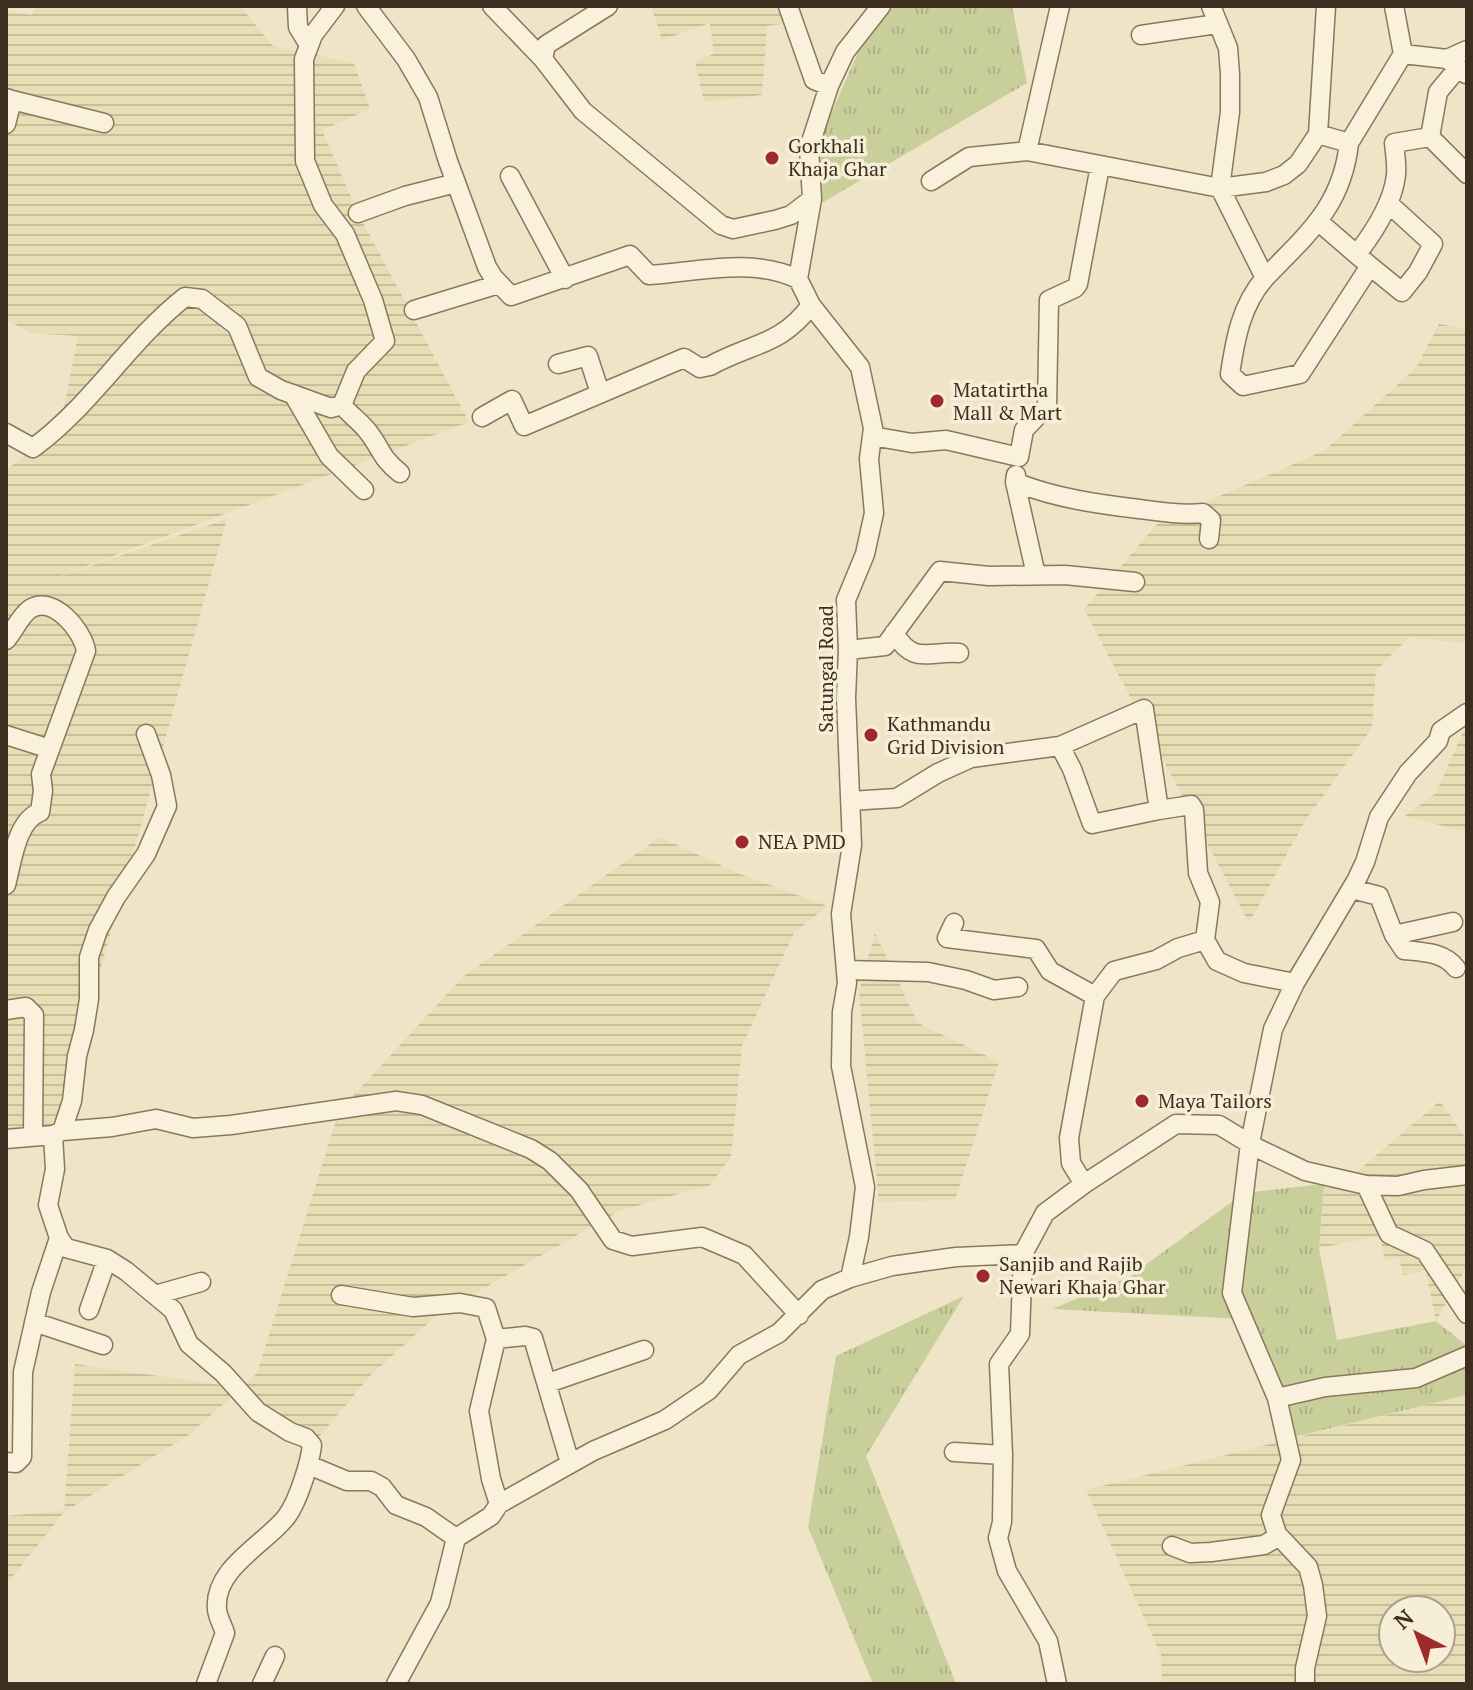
<svg xmlns="http://www.w3.org/2000/svg" width="1473" height="1690" font-family="'PT Serif',serif">
<style>
.farmland{fill:url(#farmland-rules);fill-rule:evenodd}
.grass{fill:url(#grass-tufts)}
.lines{fill:none;stroke-linecap:round;stroke-linejoin:round}
.minor-casing{stroke:#8d765c;stroke-width:21}
.minor{stroke:#faf1dc;stroke-width:18}
.poi-dot{fill:#9e2a2b;stroke:#f7eed8;stroke-width:3}
.labels{text-anchor:middle;stroke-width:7;stroke-linejoin:round;paint-order:stroke}
.poi-label{font-size:20px;fill:#3d2e20;stroke:#f7eed8;text-anchor:start}
.street-label{font-size:20px;fill:#3d2e20;stroke:#f7eed8}
</style>
<defs>
<pattern id="farmland-rules" width="6" height="5" patternUnits="userSpaceOnUse" patternTransform="scale(2)"><rect width="6" height="5" fill="#e6deb5"/><path d="M0 2.5h6" fill="none" stroke="#c6bf9b"/></pattern>
<pattern id="grass-tufts" width="24" height="20" patternUnits="userSpaceOnUse" patternTransform="scale(2)"><rect width="24" height="20" fill="#c9cf9b"/><path d="M3 7l-1-3M5 7V3M7 7l1-3M15 17l-1-3M17 17v-4M19 17l1-3" fill="none" stroke="#aeb285"/></pattern>
</defs>
<rect width="100%" height="100%" fill="#f0e4c8"/>
<path class="farmland" d="M 36,6 L 240,6 L 273,46 L 354,63 L 370,109 L 322,130 L 358,213 L 469,422 L 49,580 L 227,519 L 55,1131 L 6,1128 L 6,470 L 60,428 L 78,336 L 30,333 L 6,319 L 6,10 L 32,15 Z
M 651,6 L 782,6 L 788,23 L 767,26 L 762,95 L 704,102 L 695,61 L 714,54 L 710,23 L 662,40 Z
M 1439,324 L 1467,329 L 1467,644 L 1409,637 L 1376,671 L 1372,728 L 1305,821 L 1249,923 L 1084,609 L 1159,522 L 1324,451 L 1416,368 Z
M 1467,723 L 1467,832 L 1405,816 L 1436,793 Z
M 660,837 L 740,874 L 827,906 L 794,933 L 742,1046 L 731,1157 L 710,1185 L 619,1211 L 437,1315 L 371,1375 L 312,1445 L 242,1388 L 187,1436 L 64,1512 L 6,1585 L 6,1516 L 64,1511 L 75,1364 L 242,1388 L 257,1373 L 339,1111 L 464,976 Z
M 875,933 L 918,1023 L 999,1062 L 955,1200 L 879,1202 L 859,991 Z
M 1440,1101 L 1467,1140 L 1467,1266 L 1436,1321 L 1426,1271 L 1403,1275 L 1399,1257 L 1385,1260 L 1380,1236 L 1319,1248 L 1324,1184 L 1358,1171 Z
M 1467,1395 L 1467,1684 L 1162,1684 L 1161,1655 L 1086,1490 ZM 1393,1610 L 1441,1610 L 1441,1658 L 1393,1658 Z"/>
<path class="grass" d="M 885,6 L 1012,6 L 1027,83 L 813,208 L 816,148 L 867,32 Z
M 1324,1184 L 1319,1248 L 1337,1340 L 1436,1321 L 1467,1346 L 1467,1395 L 1286,1439 L 1243,1319 L 1052,1309 L 1129,1277 L 1244,1193 Z
M 964,1296 L 866,1456 L 956,1684 L 873,1684 L 808,1527 L 836,1356 Z"/>
<g class="lines">
<defs>
<path id="minor" d="M 297,6 L 298,27 L 309,45
M 366,6 L 406,59 L 428,97 L 448,161 L 487,267 L 493,277 L 511,296 L 630,255 L 649,275 C 699,272 751,257 798,279
M 492,6 L 543,59 L 583,111 L 721,225 L 733,229 L 775,220 L 791,215 L 812,199
M 788,6 L 814,80 L 829,86
M 1211,6 L 1228,48 L 1230,74 L 1230,112 L 1220,188 L 1265,278 C 1241,305 1235,340 1230,374 L 1243,386 L 1300,374 L 1370,266 L 1319,222
M 1394,6 L 1403,54
M 1141,35 L 1217,24
M 543,59 L 546,45 L 608,6
M 1447,59 L 1467,50
M 6,98 L 12,100 L 6,124
M 12,100 L 104,123
M 1318,134 L 1349,143 L 1403,54 L 1447,59 L 1466,74
M 1430,137 L 1467,174
M 1027,151 L 1060,6
M 510,176 L 565,279
M 931,181 L 969,157 L 1027,151 L 1220,188 L 1266,182 L 1284,175 L 1298,164 L 1318,134 L 1326,6
M 358,213 L 405,196 L 456,183
M 1357,254 C 1374,232 1393,203 1396,175 C 1397,165 1395,153 1394,143 L 1430,137 L 1438,92 L 1458,68
M 1370,266 L 1402,292 L 1418,272 L 1433,244 L 1388,203
M 1265,278 C 1307,234 1342,207 1349,143
M 414,310 L 499,284
M 558,364 L 588,356 L 600,393
M 293,394 L 329,456 L 364,490
M 342,405 C 350,415 362,423 369,433 C 382,450 381,458 400,473
M 482,417 L 512,400 L 524,426 L 684,358 L 700,368 L 710,366 C 751,343 781,346 811,305
M 6,433 L 33,448 C 91,406 128,342 185,297 L 202,299 L 237,326 L 258,377 L 281,390 L 331,408 L 342,405 L 356,371 L 385,341 L 373,300 L 345,234 L 323,205 L 305,161 L 304,59 L 313,35 L 335,6
M 872,436 L 912,443 L 946,440 L 1019,457 L 1024,430 L 1047,406 L 1049,300 L 1075,288 L 1078,284 L 1100,166
M 1016,475 L 1015,482 L 1036,575
M 1015,482 C 1055,498 1097,504 1139,509 C 1161,512 1181,515 1203,513 L 1211,520 L 1209,539
M 894,633 C 914,665 926,651 959,653
M 6,640 C 14,631 20,616 30,609 C 53,594 83,631 86,651 L 41,774 L 43,791 L 40,812 C 16,821 12,863 6,885
M 848,650 L 885,646 L 940,571 L 989,576 L 1065,575 L 1135,582
M 6,735 L 50,749
M 1060,746 L 1072,769 L 1092,824 L 1159,810
M 850,801 L 897,798 L 938,773 L 971,758 L 1060,746 L 1144,709 L 1159,810 L 1191,805 L 1194,810 L 1198,873 L 1210,902 L 1205,940 L 1217,961 L 1244,973 L 1295,983
M 1352,889 L 1379,896 L 1394,935 L 1404,950 C 1423,952 1444,952 1456,968
M 954,923 L 947,938 L 1036,949 L 1050,971 L 1095,996
M 1394,935 L 1453,922
M 846,970 L 928,972 L 966,980 L 994,990 L 1018,987
M 6,1010 L 26,1007 L 34,1015 L 33,1136
M 62,1131 L 72,1101 L 77,1056 L 84,1030 L 89,999 L 89,957 L 98,930 L 116,897 L 146,854 L 167,806 L 161,775 L 146,734
M 6,1139 L 53,1135 L 62,1131 L 112,1127 L 156,1119 L 193,1128 L 231,1125 L 396,1101 L 422,1105 L 531,1149 L 550,1161 L 579,1190 L 613,1240 L 632,1246 L 702,1237 L 744,1255 L 799,1315
M 1084,1184 L 1071,1163 L 1069,1138 L 1095,996 L 1114,971 L 1156,960 L 1178,948 L 1205,940
M 1366,1185 L 1389,1234 L 1425,1251 L 1467,1314
M 59,1238 L 66,1248 L 107,1259 L 126,1271 L 173,1310 L 189,1344 L 223,1373 L 258,1412 L 290,1432 L 306,1438 L 312,1445 C 310,1463 298,1501 287,1516 C 267,1543 213,1568 217,1609 C 217,1616 223,1626 225,1633 L 206,1684
M 850,1278 L 859,1237 L 865,1187 L 841,1066 L 842,1012 L 847,983 L 841,914 L 852,845 L 846,698 L 848,650 L 846,600 L 865,554 L 874,513 L 869,459 L 873,428 L 860,367 L 811,305 L 798,279 L 812,199 L 809,148 L 829,86 L 845,52 L 881,6
M 155,1295 L 201,1282
M 341,1295 L 413,1307 L 460,1303 L 486,1308 L 496,1339 L 479,1411 L 491,1479 L 499,1504
M 89,1310 L 107,1259
M 34,1322 L 103,1345
M 496,1339 L 525,1336 L 533,1338 L 570,1463
M 548,1383 L 644,1350
M 1277,1398 L 1325,1387 L 1416,1378 L 1467,1356
M 954,1452 L 1003,1455
M 6,1462 L 16,1463 L 22,1457 L 23,1372 L 41,1292 L 59,1238 L 48,1205 L 55,1169 L 53,1135
M 309,1465 L 347,1481 L 371,1481 L 382,1487 L 396,1505 L 426,1517 L 456,1538
M 1172,1546 L 1190,1553 L 1211,1552 L 1264,1545 L 1279,1536
M 262,1684 L 275,1656
M 396,1684 L 440,1603 L 456,1538 L 491,1516 L 499,1504 L 593,1451 L 665,1420 L 709,1390 L 739,1355 L 779,1333 L 822,1290 L 850,1278 L 892,1266 L 956,1257 L 1023,1254
M 1057,1684 L 1048,1641 L 1007,1571 L 998,1538 L 1002,1522 L 1003,1455 L 999,1364 L 1020,1334 L 1023,1254 L 1045,1213 L 1084,1184 L 1176,1124 L 1219,1125 L 1257,1148 L 1305,1171 L 1366,1185 L 1398,1186 L 1424,1180 L 1467,1175
M 1305,1684 L 1305,1668 L 1317,1616 L 1313,1585 L 1308,1567 L 1277,1534 L 1271,1515 L 1291,1460 L 1277,1398 L 1232,1293 L 1250,1143 L 1273,1029 L 1295,983 L 1356,881 L 1365,862 L 1379,817 L 1408,773 L 1438,741 L 1441,731 L 1467,713"/>
</defs>
<use href="#minor" class="minor-casing"/>
<use href="#minor" class="minor"/>
</g>
<g class="poi-dot">
<circle cx="772" cy="158" r="8"/>
<circle cx="937" cy="401" r="8"/>
<circle cx="871" cy="735" r="8"/>
<circle cx="742" cy="842" r="8"/>
<circle cx="1142" cy="1101" r="8"/>
<circle cx="983" cy="1276" r="8"/>
</g>
<g class="labels">
<g class="poi-label">
<text x="788" y="153">Gorkhali<tspan x="788" dy="23">Khaja Ghar</tspan></text>
<text x="953" y="397">Matatirtha<tspan x="953" dy="23">Mall &amp; Mart</tspan></text>
<text x="887" y="731">Kathmandu<tspan x="887" dy="23">Grid Division</tspan></text>
<text x="758" y="849">NEA PMD</text>
<text x="1158" y="1108">Maya Tailors</text>
<text x="999" y="1271">Sanjib and Rajib<tspan x="999" dy="23">Newari Khaja Ghar</tspan></text>
</g>
<g class="street-label">
<text transform="translate(826 669) rotate(-90)" y="7">Satungal Road</text>
</g>
</g>
<rect width="1473" height="1690" fill="none" stroke="#3d2e20" stroke-width="16"/>
<g transform="translate(1417 1634) rotate(318)"><circle r="38" fill="#f7eed8" stroke="#ada18e" stroke-width="2"/>
<path d="M0-6L14 30L0 20L-14 30Z" fill="#9e2a2b"/>
<text y="-12" font-size="22" font-weight="bold" text-anchor="middle" fill="#3d2e20">N</text>
</g>
</svg>
